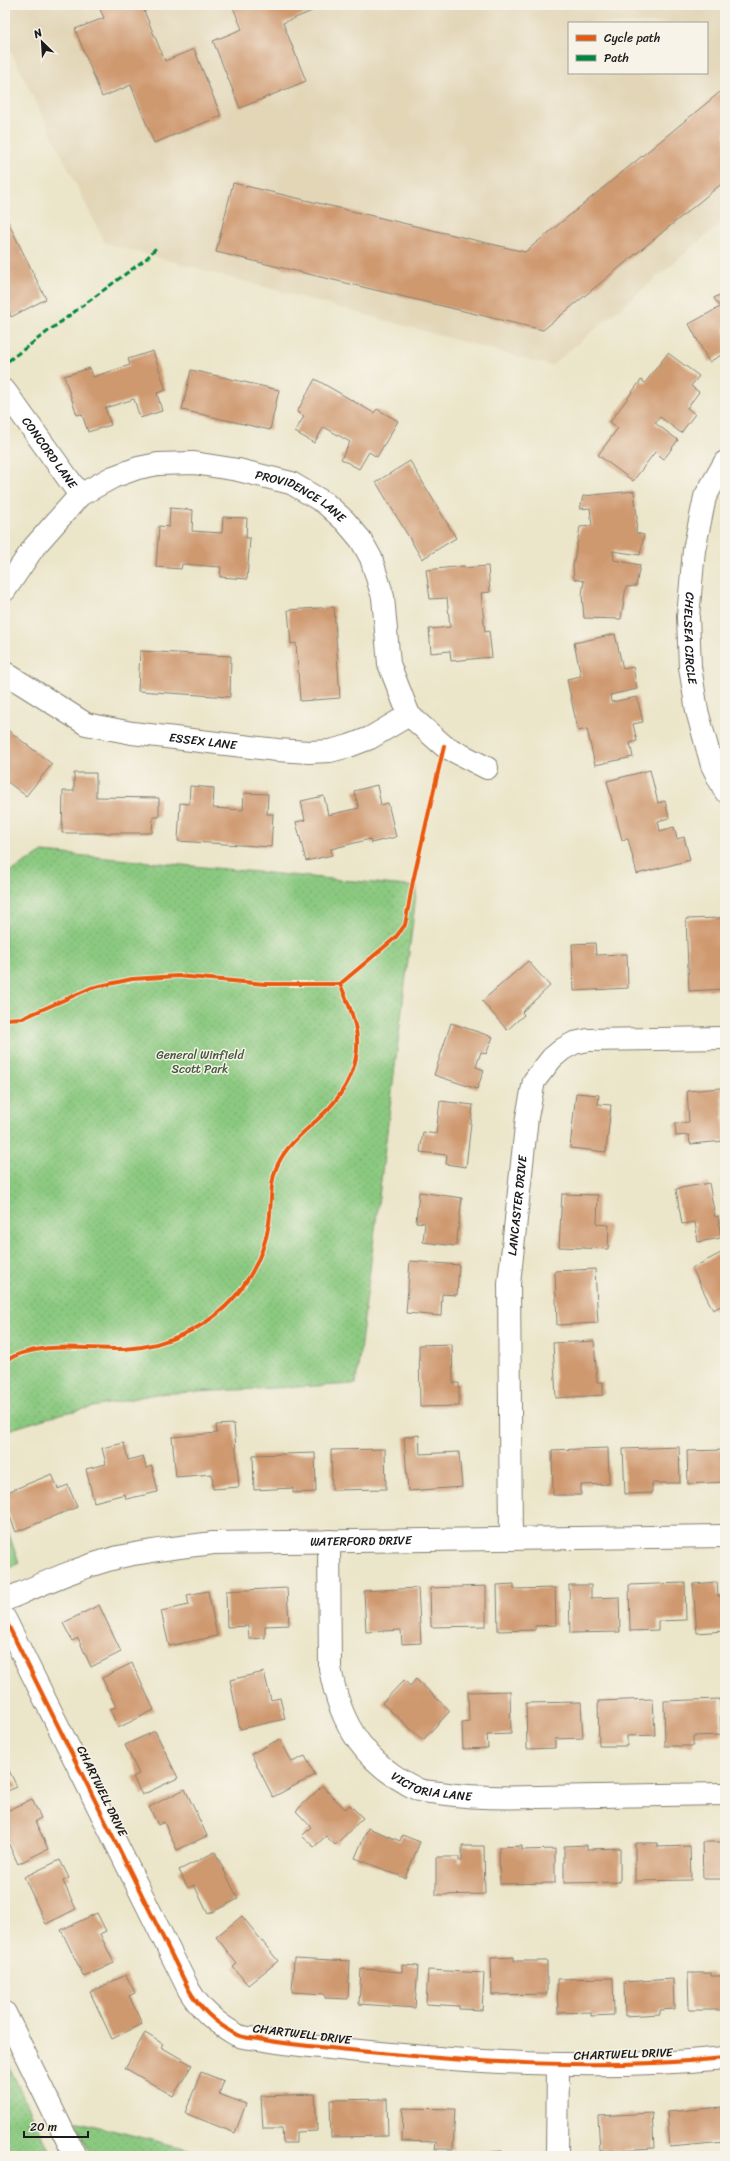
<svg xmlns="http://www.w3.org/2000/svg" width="730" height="2161" font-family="Sriracha,sans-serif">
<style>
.built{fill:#e2d6b7;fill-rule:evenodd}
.park{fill:url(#park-dots);stroke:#54724e}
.building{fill:#cf9970}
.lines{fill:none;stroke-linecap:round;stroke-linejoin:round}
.minor-casing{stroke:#848072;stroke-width:24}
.tertiary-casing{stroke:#848072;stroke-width:24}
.minor{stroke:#fff;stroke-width:22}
.tertiary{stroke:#fff;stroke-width:22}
.quiet{stroke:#00873e;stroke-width:3;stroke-dasharray:6 3;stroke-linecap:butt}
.cycleway-casing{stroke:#f7f3e8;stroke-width:6}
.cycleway{stroke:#e8590c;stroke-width:4}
.labels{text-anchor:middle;stroke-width:3;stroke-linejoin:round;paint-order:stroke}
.street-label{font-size:12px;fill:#1c1c1c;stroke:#f7f3e8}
.park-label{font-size:12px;fill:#43593f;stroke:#f7f3e8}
</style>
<defs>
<pattern id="park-dots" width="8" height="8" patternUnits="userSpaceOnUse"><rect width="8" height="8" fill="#8bc980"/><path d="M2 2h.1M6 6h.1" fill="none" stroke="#77ac6e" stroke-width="1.8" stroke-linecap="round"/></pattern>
</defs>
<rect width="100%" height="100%" fill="#f7f3e8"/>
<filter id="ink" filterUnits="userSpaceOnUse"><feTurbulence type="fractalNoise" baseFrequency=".025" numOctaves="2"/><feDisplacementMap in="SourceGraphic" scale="8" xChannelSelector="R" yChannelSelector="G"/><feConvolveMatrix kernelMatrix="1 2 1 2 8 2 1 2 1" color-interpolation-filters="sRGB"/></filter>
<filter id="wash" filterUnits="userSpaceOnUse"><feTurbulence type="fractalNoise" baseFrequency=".012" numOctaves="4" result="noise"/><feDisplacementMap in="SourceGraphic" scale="16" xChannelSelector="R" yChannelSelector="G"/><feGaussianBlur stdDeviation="0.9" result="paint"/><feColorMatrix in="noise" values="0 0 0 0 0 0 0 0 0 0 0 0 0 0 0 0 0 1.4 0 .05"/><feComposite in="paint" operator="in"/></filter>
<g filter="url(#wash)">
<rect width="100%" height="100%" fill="#ebe5c9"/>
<path class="built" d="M 5,5 L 725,5 L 725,220 L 551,366 L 105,243 L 5,40 ZM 569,23 L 707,23 L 707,73 L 569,73 Z"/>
<path class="park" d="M 43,852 L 417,887 L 356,1384 L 155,1394 L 60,1414 L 5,1431 L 5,875 Z
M 5,1523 L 19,1563 L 5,1570 Z
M 5,2058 L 52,2156 L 5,2156 Z
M 75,2121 L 216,2156 L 91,2156 Z"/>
<g id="blocks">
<path class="building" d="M 98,5 L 159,5 L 144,11 L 165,61 L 194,49 L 221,116 L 154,143 L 131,85 L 102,97 L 75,29 L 104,18 Z
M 232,5 L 309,5 L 312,11 L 283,23 L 306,81 L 240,108 L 213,41 L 242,29 Z
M 725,88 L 725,181 L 543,330 L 216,252 L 233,183 L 525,252 Z
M 6,218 L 46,299 L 11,317 L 5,305 Z
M 725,292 L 725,353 L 709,362 L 689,324 L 720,307 L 714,298 Z
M 153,351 L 166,390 L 157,393 L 162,411 L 140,418 L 134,399 L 105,408 L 111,425 L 88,432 L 82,414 L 77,415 L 64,376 L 90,368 L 93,377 L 130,365 L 128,359 Z
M 668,353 L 699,376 L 691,386 L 699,392 L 687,408 L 695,414 L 681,433 L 660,417 L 655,423 L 678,440 L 664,459 L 655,452 L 633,481 L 598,455 L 618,428 L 610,422 L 641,380 L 645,383 Z
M 191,370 L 279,390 L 270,430 L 182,410 Z
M 315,379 L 374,413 L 377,409 L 398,421 L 377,457 L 369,452 L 359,469 L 341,459 L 350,442 L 324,427 L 314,443 L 295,432 L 304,416 L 297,412 Z
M 410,461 L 456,538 L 422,559 L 376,482 Z
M 634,491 L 637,518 L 636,533 L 644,535 L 640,555 L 613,551 L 614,560 L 640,565 L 636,586 L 626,587 L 621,619 L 584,618 L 582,595 L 584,581 L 574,579 L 573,566 L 580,527 L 592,526 L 590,508 L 580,509 L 583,496 Z
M 170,508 L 193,510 L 192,531 L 222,533 L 223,517 L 247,518 L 246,538 L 250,538 L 247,579 L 220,577 L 221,567 L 182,564 L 181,569 L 156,567 L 159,526 L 169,527 Z
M 464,566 L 464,568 L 488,566 L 490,592 L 481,593 L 485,632 L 489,631 L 492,657 L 451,661 L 450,651 L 431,653 L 429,629 L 450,627 L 447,598 L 430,599 L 426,570 Z
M 334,607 L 340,698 L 300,701 L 296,643 L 291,644 L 288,610 Z
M 615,634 L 623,669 L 633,667 L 637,689 L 610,695 L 611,702 L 637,697 L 643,722 L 633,724 L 637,741 L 630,743 L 633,757 L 595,765 L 587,729 L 578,731 L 567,679 L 581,676 L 574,643 Z
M 140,651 L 231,656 L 230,697 L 138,691 Z
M 5,728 L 52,764 L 26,796 L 5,780 Z
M 650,770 L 658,803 L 665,801 L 669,818 L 658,821 L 660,831 L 674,827 L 677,839 L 684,837 L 690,860 L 637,874 L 628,839 L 622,840 L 607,781 Z
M 74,773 L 96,773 L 96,797 L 159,798 L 159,817 L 153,817 L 152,833 L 62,833 L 63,791 L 74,791 Z
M 377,785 L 381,805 L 388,803 L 396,837 L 371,843 L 370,839 L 331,849 L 332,855 L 306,861 L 296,822 L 305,820 L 301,801 L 324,796 L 328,815 L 359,808 L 354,791 Z
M 190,786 L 214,788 L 213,808 L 243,810 L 244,793 L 268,794 L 267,814 L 273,814 L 271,847 L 178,841 L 180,803 L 189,804 Z
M 721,918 L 724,989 L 689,991 L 686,919 Z
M 595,943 L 596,955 L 627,954 L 628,988 L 574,991 L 572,944 Z
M 528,961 L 550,986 L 522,1012 L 524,1015 L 507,1030 L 482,1001 Z
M 451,1023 L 493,1037 L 486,1054 L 481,1052 L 476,1067 L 484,1070 L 477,1089 L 434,1075 Z
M 721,1088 L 725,1141 L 690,1144 L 689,1135 L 676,1136 L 675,1123 L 689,1122 L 687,1091 Z
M 576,1093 L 599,1095 L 598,1104 L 611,1105 L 606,1152 L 570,1148 Z
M 440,1101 L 473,1105 L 466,1167 L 446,1164 L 447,1155 L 420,1152 L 423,1132 L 436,1134 Z
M 709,1183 L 715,1217 L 718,1216 L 721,1238 L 698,1242 L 695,1222 L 682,1224 L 676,1189 Z
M 419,1192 L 462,1198 L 456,1246 L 423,1242 L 425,1223 L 416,1222 Z
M 562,1194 L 598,1195 L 597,1224 L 609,1225 L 608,1249 L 559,1247 Z
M 721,1253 L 725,1260 L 725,1304 L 713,1310 L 692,1268 Z
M 410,1261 L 459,1265 L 457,1295 L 442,1294 L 441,1316 L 406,1313 Z
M 595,1269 L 598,1323 L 557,1325 L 555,1271 Z
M 594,1341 L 597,1382 L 603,1382 L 603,1395 L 556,1398 L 553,1343 Z
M 452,1344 L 453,1383 L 459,1383 L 459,1406 L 420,1407 L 419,1345 Z
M 234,1424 L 239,1487 L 213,1489 L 212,1474 L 176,1477 L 172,1437 L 217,1433 L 216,1425 Z
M 419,1435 L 420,1454 L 459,1452 L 462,1487 L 408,1491 L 404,1437 Z
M 124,1443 L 128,1460 L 143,1456 L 146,1468 L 152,1466 L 158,1492 L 126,1499 L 125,1494 L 94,1502 L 86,1469 L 106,1464 L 102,1448 Z
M 679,1447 L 680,1483 L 652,1483 L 652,1493 L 625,1494 L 623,1449 Z
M 608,1448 L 609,1484 L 581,1485 L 581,1495 L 553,1495 L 552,1450 Z
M 385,1449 L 386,1489 L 332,1490 L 331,1450 Z
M 725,1450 L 725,1482 L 688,1484 L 687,1451 Z
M 315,1453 L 316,1492 L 293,1493 L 293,1488 L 254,1490 L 253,1455 Z
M 52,1474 L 58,1489 L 68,1485 L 77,1507 L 16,1532 L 5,1504 L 5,1493 Z
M 717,1582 L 718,1596 L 725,1596 L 725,1631 L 697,1633 L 693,1584 Z
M 685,1583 L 686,1620 L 658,1621 L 658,1630 L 630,1631 L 629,1585 Z
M 514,1584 L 514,1589 L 555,1588 L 556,1625 L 535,1626 L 535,1630 L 498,1631 L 497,1585 Z
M 569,1585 L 591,1585 L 591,1598 L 619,1597 L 620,1632 L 570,1633 Z
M 486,1586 L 486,1626 L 431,1627 L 430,1588 Z
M 287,1588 L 289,1625 L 265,1626 L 265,1638 L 249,1639 L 248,1626 L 227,1627 L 226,1591 Z
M 418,1588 L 421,1643 L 402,1644 L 401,1630 L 366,1632 L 364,1591 Z
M 208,1591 L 217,1636 L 169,1646 L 161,1611 L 189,1605 L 187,1595 Z
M 99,1605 L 121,1652 L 91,1667 L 78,1638 L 72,1641 L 63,1623 Z
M 132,1663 L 154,1710 L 118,1728 L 110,1709 L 116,1707 L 102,1678 Z
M 264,1672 L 271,1700 L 280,1698 L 285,1719 L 240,1729 L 230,1680 Z
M 416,1679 L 450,1711 L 423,1740 L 382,1703 L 404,1680 L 410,1686 Z
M 510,1691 L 511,1734 L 487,1735 L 488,1748 L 463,1749 L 462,1723 L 469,1722 L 468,1692 Z
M 653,1699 L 655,1735 L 627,1736 L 627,1746 L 599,1746 L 598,1701 Z
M 720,1699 L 721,1735 L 693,1736 L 693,1746 L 665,1746 L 664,1701 Z
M 581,1702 L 583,1738 L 555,1739 L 555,1748 L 527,1749 L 526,1703 Z
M 155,1731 L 178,1778 L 142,1795 L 133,1777 L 139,1774 L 125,1745 Z
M 280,1739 L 292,1762 L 305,1756 L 315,1775 L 273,1797 L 251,1754 Z
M 5,1762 L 17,1787 L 5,1792 Z
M 322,1786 L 345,1809 L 350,1805 L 363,1818 L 335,1845 L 326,1836 L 314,1847 L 302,1836 L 311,1827 L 296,1811 Z
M 185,1789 L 207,1836 L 177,1850 L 164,1822 L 158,1825 L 149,1807 Z
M 32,1799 L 41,1818 L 35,1821 L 48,1849 L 18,1864 L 5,1836 L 5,1812 Z
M 368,1828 L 400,1841 L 402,1835 L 420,1842 L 405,1878 L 355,1858 Z
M 702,1842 L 725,1842 L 725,1879 L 703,1879 Z
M 635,1843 L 658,1843 L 658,1847 L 690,1846 L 691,1880 L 635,1881 Z
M 587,1845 L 587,1849 L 620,1848 L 620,1882 L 564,1883 L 564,1846 Z
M 462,1846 L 484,1846 L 485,1894 L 436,1895 L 436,1857 L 459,1857 L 459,1861 L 462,1861 Z
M 522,1846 L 522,1850 L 555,1849 L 555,1883 L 500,1884 L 499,1847 Z
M 215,1852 L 238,1899 L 208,1914 L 194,1885 L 188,1888 L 179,1870 Z
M 60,1860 L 69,1878 L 63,1881 L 76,1909 L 46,1924 L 24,1877 Z
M 97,1913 L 106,1931 L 100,1934 L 114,1963 L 84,1977 L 61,1930 Z
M 242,1916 L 278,1961 L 248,1985 L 233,1967 L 237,1964 L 216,1937 Z
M 514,1957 L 514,1961 L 547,1961 L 547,1994 L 492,1995 L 491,1958 Z
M 294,1958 L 350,1961 L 348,1999 L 325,1998 L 325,1994 L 292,1992 Z
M 402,1965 L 418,1966 L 415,2008 L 359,2004 L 361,1969 L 402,1972 Z
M 428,1970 L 484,1973 L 482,2010 L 459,2009 L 459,2006 L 426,2004 Z
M 688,1973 L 711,1973 L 711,1976 L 725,1976 L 725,2010 L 689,2010 Z
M 126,1975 L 135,1993 L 129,1996 L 142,2024 L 112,2039 L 90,1992 Z
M 613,1978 L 614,2015 L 591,2016 L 591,2012 L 558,2013 L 557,1979 Z
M 673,1979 L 674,2009 L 660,2010 L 660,2014 L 625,2016 L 624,1982 Z
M 145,2033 L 163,2044 L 161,2047 L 192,2065 L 173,2096 L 125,2068 Z
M 201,2072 L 224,2081 L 219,2094 L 246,2104 L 235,2133 L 185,2113 Z
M 315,2094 L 317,2131 L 296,2132 L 296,2143 L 283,2143 L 282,2129 L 263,2129 L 261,2096 Z
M 387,2099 L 388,2136 L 331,2137 L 330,2100 Z
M 723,2107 L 725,2142 L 670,2147 L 667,2112 Z
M 403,2108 L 455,2109 L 453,2149 L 435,2149 L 436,2142 L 402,2141 Z
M 652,2113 L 654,2148 L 600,2151 L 598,2116 Z
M 502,2151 L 503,2156 L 464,2156 L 464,2155 Z"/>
</g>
</g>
<g filter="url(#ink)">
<use href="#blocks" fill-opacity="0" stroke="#848072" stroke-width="1"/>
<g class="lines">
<defs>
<g id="minor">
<path id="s1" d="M 5,391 L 80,495"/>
<path id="s2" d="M 725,462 L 705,497 L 694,550 L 688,617 L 690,667 L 697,711 L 712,765 L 725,791"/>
<path id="s3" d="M 5,590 L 34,547 L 80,495 L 113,477 L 138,468 L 158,464 L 194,463 L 238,470 L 291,483 L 325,503 L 345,521 L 361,540 L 371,558 L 383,597 L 389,664 L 409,715 L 444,746 L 487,768"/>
<path id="s4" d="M 5,673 L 86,724 L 132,733 L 277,750 L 309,752 L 330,751 L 349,746 L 370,738 L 409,715"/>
<path id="s5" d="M 511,1539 L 509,1284 L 527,1117 L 534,1081 L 552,1058 L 563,1049 L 574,1043 L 588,1040 L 725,1038"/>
<path id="s6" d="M 329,1541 L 330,1668 C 340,1725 365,1764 419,1790 C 425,1792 433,1792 440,1793 C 472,1798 504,1798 537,1797 C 599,1796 662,1795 725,1794"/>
<path id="s7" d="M 5,1600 C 42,1584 79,1567 119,1557 C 150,1550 181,1547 213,1543 L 725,1536"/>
<path d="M 5,1619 L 189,1990 C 200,2009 217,2024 237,2035 C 243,2038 251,2038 258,2039 C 281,2043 305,2046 330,2048 C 461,2062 593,2071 725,2058"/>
<path d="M 557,2156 L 558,2066"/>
</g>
<path id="tertiary" d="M 5,2013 L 75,2156"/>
</defs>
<use href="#minor" class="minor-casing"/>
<use href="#tertiary" class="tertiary-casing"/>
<use href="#minor" class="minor"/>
<use href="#tertiary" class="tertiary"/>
<path class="quiet" d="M 8,361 L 147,258 L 156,248"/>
<defs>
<path id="cycleway" d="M 340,984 L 395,938 L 405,925 L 413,881 L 444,746
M 5,1019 L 23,1018 L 91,988 L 132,979 L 178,976 L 265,984 L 340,984 C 345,995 350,1006 353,1018 C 366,1058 347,1093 318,1119 C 303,1133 287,1145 278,1164 C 269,1182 272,1204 269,1223 C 262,1269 232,1311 190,1331 C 170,1341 146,1348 124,1349 C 86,1350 39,1340 5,1361
M 5,1619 L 189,1990 C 200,2009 217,2024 237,2035 C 243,2038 251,2038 258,2039 C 281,2043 305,2046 330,2048 C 461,2062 593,2071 725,2058"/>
</defs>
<use href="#cycleway" class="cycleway-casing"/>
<use href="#cycleway" class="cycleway"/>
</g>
</g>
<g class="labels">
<g class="street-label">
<text dy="4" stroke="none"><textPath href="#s1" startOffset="76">CONCORD LANE</textPath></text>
<text dy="4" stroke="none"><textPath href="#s3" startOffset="355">PROVIDENCE LANE</textPath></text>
<text dy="4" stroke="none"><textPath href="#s2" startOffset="183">CHELSEA CIRCLE</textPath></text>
<text dy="4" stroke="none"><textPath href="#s4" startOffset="214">ESSEX LANE</textPath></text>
<text dy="4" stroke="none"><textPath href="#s5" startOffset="334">LANCASTER DRIVE</textPath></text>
<text dy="4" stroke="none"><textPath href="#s7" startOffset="365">WATERFORD DRIVE</textPath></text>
<text dy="4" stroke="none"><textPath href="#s6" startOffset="296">VICTORIA LANE</textPath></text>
<text transform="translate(102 1791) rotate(64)" y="4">CHARTWELL DRIVE</text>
<text transform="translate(302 2034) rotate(7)" y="4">CHARTWELL DRIVE</text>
<text transform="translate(623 2054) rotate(-2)" y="4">CHARTWELL DRIVE</text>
</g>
<g class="park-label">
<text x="200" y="1059">General Winfield<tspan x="200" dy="14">Scott Park</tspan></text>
</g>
</g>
<rect width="730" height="2161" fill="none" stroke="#f7f3e8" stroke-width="20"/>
<rect x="568" y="22" width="140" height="52" fill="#f7f3e8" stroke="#9f9d96"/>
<rect x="576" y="35" width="20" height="6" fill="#e8590c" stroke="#9f9d96"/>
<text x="604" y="42" font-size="12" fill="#1c1c1c">Cycle path</text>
<rect x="576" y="55" width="20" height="6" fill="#00873e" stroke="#9f9d96"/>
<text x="604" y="62" font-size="12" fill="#1c1c1c">Path</text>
<g transform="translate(42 42) rotate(335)" stroke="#f7f3e8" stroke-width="3" paint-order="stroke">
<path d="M0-3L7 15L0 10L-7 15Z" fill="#1c1c1c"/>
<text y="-6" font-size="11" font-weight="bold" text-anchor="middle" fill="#1c1c1c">N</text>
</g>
<path d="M24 2131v6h64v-6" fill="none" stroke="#1c1c1c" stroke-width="2"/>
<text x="30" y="2131" font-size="12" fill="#1c1c1c" stroke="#f7f3e8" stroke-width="3" paint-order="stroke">20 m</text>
</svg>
